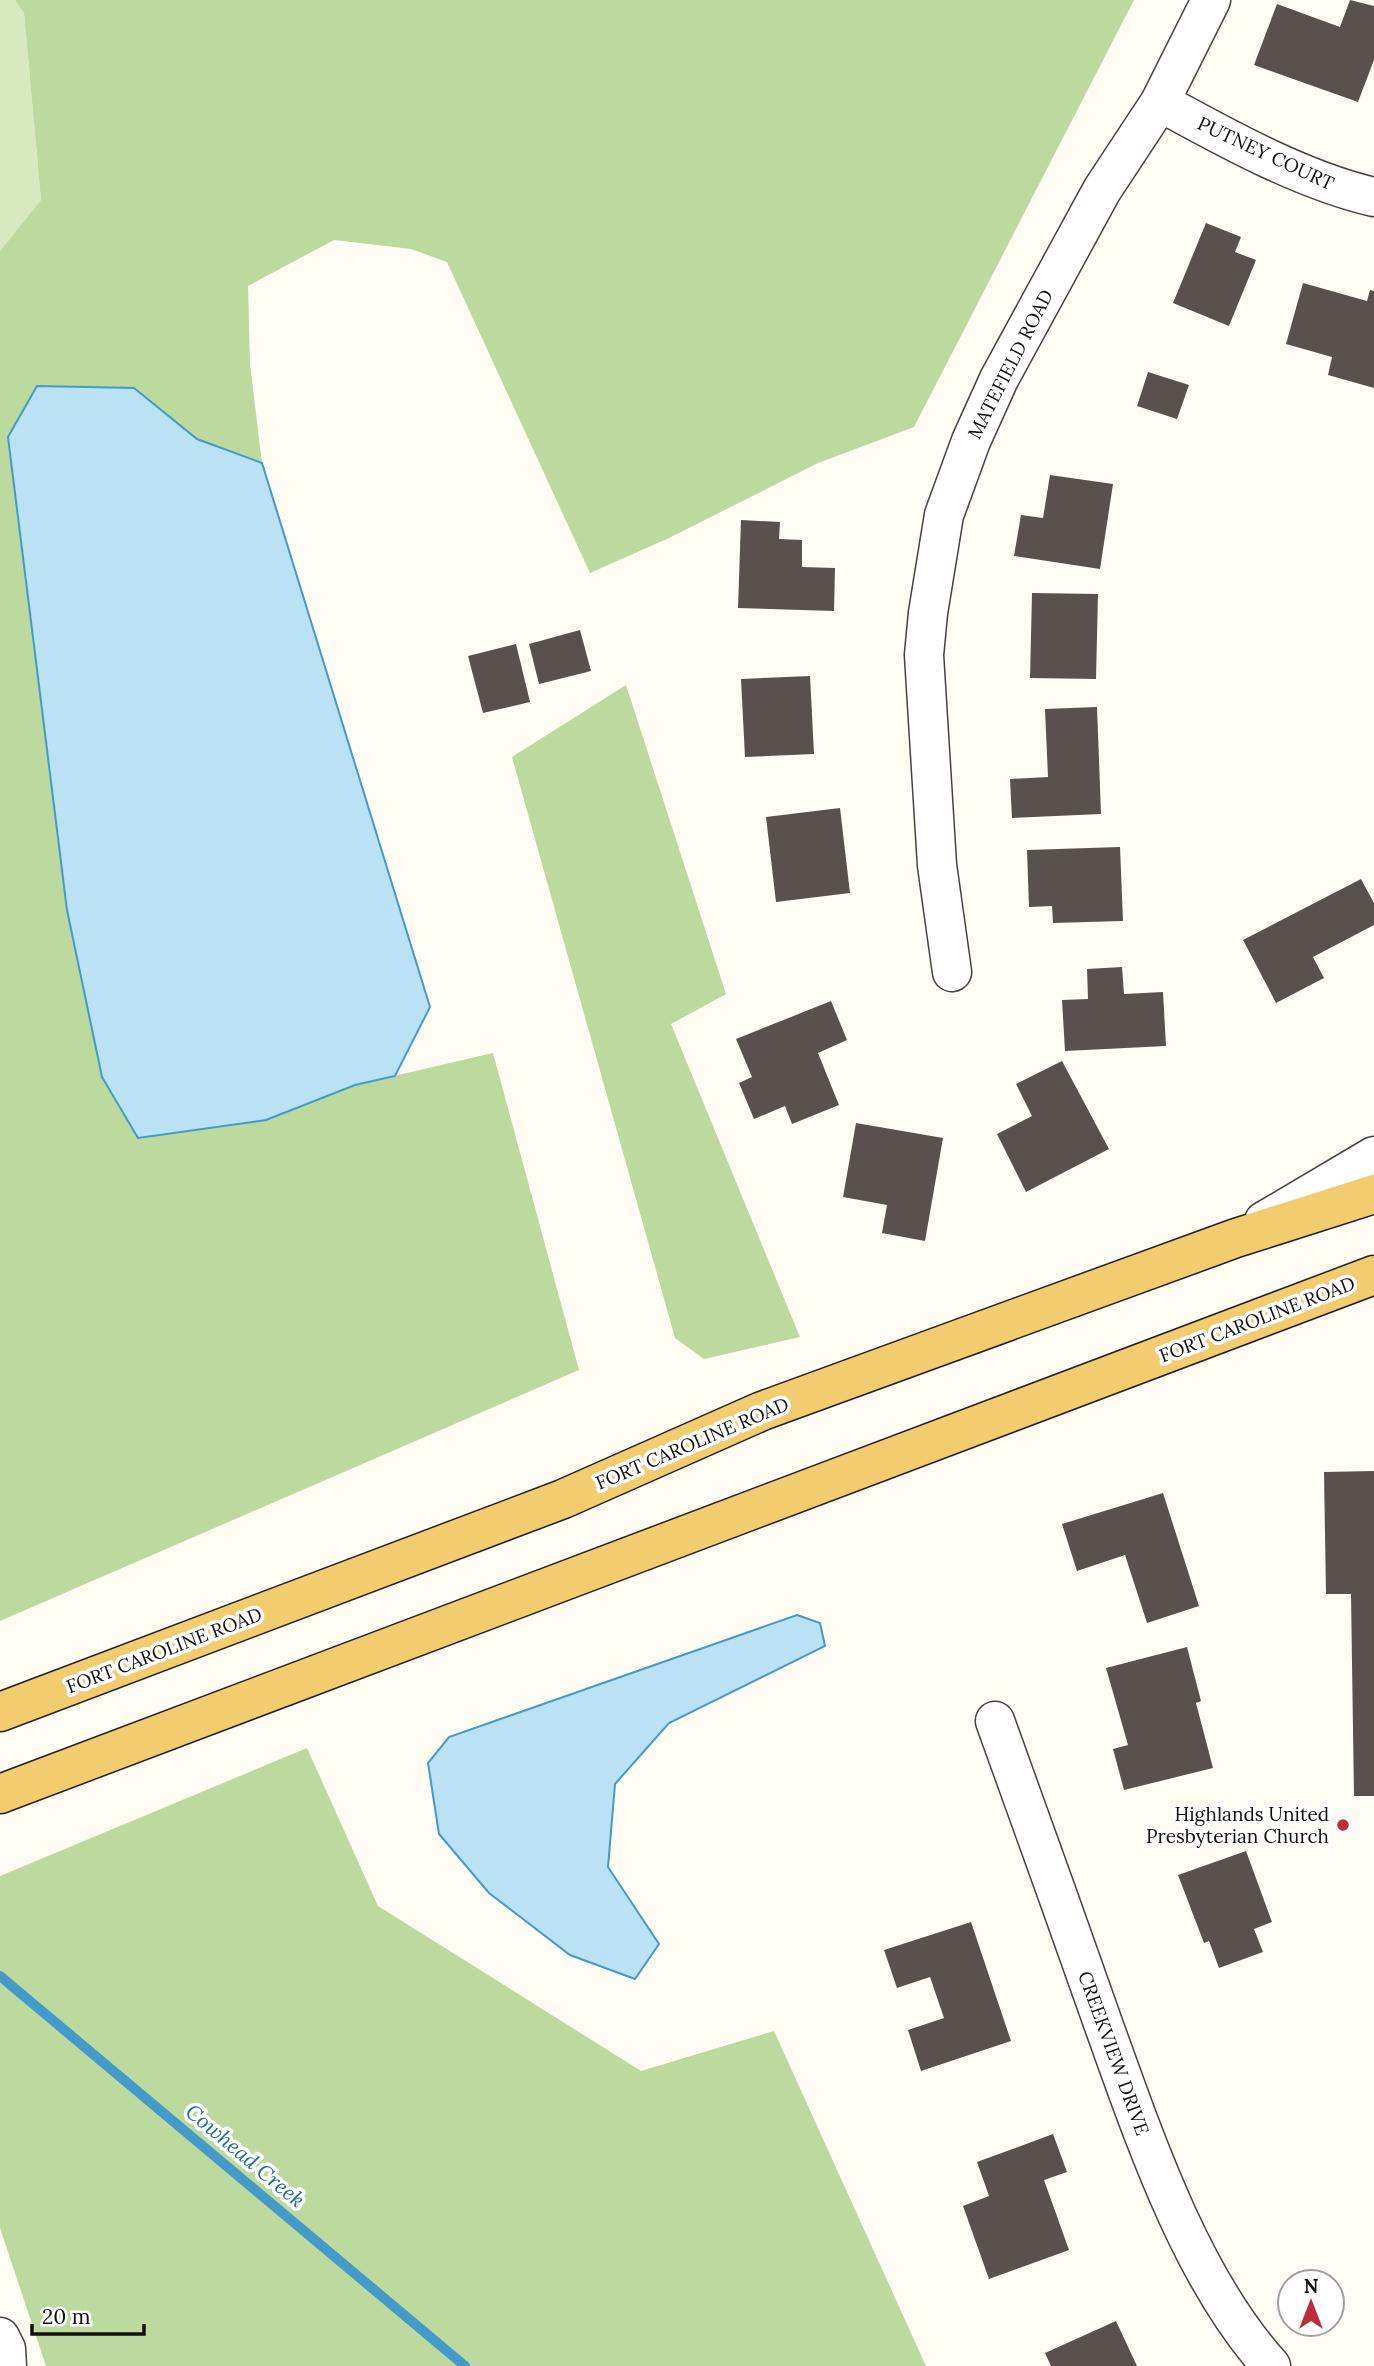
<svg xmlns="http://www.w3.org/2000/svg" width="1374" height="2366" font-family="Lora,serif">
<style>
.green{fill:#d7e9be}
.forest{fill:#bcd99e}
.water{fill:#bbe2f4;stroke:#449bc9;stroke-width:2}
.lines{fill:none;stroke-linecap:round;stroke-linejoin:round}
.stream{stroke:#449bc9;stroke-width:10}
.building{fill:#59514d}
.minor-casing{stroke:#434343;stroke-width:41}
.tertiary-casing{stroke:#434343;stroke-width:41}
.primary-casing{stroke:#212121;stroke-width:41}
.minor{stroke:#fff;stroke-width:38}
.tertiary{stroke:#fff;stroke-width:38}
.primary{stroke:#f3cc70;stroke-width:38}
.poi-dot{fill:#bc2c3b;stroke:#fff;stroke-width:2.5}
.labels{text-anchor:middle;stroke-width:7;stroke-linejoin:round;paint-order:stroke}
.street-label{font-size:19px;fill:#101010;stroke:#fff}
.poi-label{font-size:19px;fill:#101010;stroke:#fff;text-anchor:end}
.water-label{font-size:21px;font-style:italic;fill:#1d6d9f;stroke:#fff}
</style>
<rect width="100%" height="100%" fill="#fffcf4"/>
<path class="green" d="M 0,0 L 15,0 L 24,13 L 41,200 L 0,251 Z"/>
<path class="forest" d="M 15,0 L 1134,0 L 914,427 L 818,463 L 669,538 L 590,573 L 447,262 L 411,249 L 334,240 L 248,286 L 250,364 L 262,463 L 197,439 L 134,388 L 8,437 L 30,608 L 266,1120 L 355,1085 L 493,1053 L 579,1370 L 0,1621 L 0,251 L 41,200 L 24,13 Z
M 626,685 L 726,994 L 671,1024 L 800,1337 L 704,1359 L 675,1338 L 512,757 Z
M 307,1748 L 378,1906 L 641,2071 L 774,2031 L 926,2366 L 46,2366 L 0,2228 L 0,1876 Z"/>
<path class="water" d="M 37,386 L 134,388 L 197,439 L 262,463 L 430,1007 L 395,1076 L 355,1085 L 266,1120 L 138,1138 L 102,1077 L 67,910 L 8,437 Z
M 797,1615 L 820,1623 L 825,1646 L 669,1723 L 615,1784 L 608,1867 L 659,1944 L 635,1979 L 570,1955 L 489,1893 L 439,1834 L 428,1763 L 449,1737 Z"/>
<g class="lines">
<path class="stream" d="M 0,1976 L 465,2366"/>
</g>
<path class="building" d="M 1350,0 L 1374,6 L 1374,60 L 1358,102 L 1254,65 L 1277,4 L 1340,27 Z
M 1206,223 L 1241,237 L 1235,252 L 1256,260 L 1229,326 L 1173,303 Z
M 1303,283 L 1367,301 L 1370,290 L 1374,291 L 1374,388 L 1328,375 L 1332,357 L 1286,344 Z
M 1148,372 L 1189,385 L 1177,419 L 1137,406 Z
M 1050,475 L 1113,484 L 1100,569 L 1014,556 L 1021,515 L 1043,518 Z
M 741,520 L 780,522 L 779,539 L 802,540 L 802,567 L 835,568 L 834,611 L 738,608 Z
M 1032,593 L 1098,594 L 1096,679 L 1030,678 Z
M 580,630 L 591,671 L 539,684 L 529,644 Z
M 516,644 L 530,702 L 483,713 L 468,656 Z
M 810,676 L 814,754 L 745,757 L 741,679 Z
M 1097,707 L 1101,814 L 1012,818 L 1010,779 L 1048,777 L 1045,709 Z
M 840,808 L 850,893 L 776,902 L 766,817 Z
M 1120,847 L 1123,921 L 1053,923 L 1052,906 L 1029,907 L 1027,850 Z
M 1361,879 L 1374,903 L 1374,925 L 1313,957 L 1324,978 L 1276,1003 L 1243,940 Z
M 1122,967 L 1124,994 L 1163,992 L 1166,1046 L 1065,1051 L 1062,1000 L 1088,999 L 1087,969 Z
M 831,1001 L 847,1040 L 818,1053 L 839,1105 L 792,1124 L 785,1106 L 754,1119 L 739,1083 L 752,1077 L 736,1039 Z
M 1062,1061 L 1109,1149 L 1026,1192 L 997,1134 L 1032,1116 L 1016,1084 Z
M 856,1123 L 943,1138 L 925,1241 L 882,1233 L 887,1205 L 843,1197 Z
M 1374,1471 L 1374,1796 L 1354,1796 L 1351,1594 L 1326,1594 L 1324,1472 Z
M 1163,1493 L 1199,1606 L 1147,1623 L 1125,1555 L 1077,1571 L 1062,1524 Z
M 1187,1647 L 1201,1701 L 1196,1703 L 1213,1768 L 1124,1790 L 1113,1749 L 1128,1745 L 1106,1668 Z
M 1246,1851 L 1272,1922 L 1254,1929 L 1263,1952 L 1219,1968 L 1209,1941 L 1204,1943 L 1178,1875 Z
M 971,1922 L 1011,2041 L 921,2071 L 908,2030 L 944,2018 L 930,1977 L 897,1988 L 884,1950 Z
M 1053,2134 L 1067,2172 L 1044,2180 L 1069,2250 L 989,2279 L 963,2206 L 989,2196 L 977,2162 Z
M 1116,2321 L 1137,2366 L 1051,2366 L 1045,2353 Z"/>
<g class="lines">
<defs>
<path id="minor" d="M 1160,102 C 1226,138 1301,180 1374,197
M 952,972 L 937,865 L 924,655 L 928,613 L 944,515 L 971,441 L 999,379 L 1102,190 L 1160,102 L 1211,0
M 995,1721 C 1032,1823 1068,1924 1104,2026 C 1144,2137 1191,2278 1271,2366
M 0,2337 L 6,2349 L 7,2366"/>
<path id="tertiary" d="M 1264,1221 L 1374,1156"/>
<path id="primary" d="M 0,1712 L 563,1499 L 762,1411 L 1236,1238 L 1374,1194
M 0,1794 L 1374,1275"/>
</defs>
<use href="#minor" class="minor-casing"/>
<use href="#tertiary" class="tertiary-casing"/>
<use href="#primary" class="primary-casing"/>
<use href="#minor" class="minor"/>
<use href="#tertiary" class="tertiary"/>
<use href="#primary" class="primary"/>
</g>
<circle class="poi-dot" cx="1343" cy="1825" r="7"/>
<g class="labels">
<g class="street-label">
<text transform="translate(1266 153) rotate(25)" y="7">PUTNEY COURT</text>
<text transform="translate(1010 364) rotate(-63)" y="7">MATEFIELD ROAD</text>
<text transform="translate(1257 1319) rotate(-21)" y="7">FORT CAROLINE ROAD</text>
<text transform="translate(692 1443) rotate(-23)" y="7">FORT CAROLINE ROAD</text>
<text transform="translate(164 1650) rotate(-21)" y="7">FORT CAROLINE ROAD</text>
<text transform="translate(1114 2053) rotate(70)" y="7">CREEKVIEW DRIVE</text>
</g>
<g class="poi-label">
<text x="1329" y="1821">Highlands United<tspan x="1329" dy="22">Presbyterian Church</tspan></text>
</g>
<g class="water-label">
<text transform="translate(245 2156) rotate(40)" y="7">Cowhead Creek</text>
</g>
</g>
<g transform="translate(1311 2303)"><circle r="33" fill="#ffffff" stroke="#9f9f9f" stroke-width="2"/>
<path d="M0-5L12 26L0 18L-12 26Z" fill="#bc2c3b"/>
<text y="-10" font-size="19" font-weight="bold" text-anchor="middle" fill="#101010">N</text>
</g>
<path d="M32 2324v10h112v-10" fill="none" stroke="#101010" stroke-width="3.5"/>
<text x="42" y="2324" font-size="21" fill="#101010" stroke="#ffffff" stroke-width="5" paint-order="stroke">20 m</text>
</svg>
